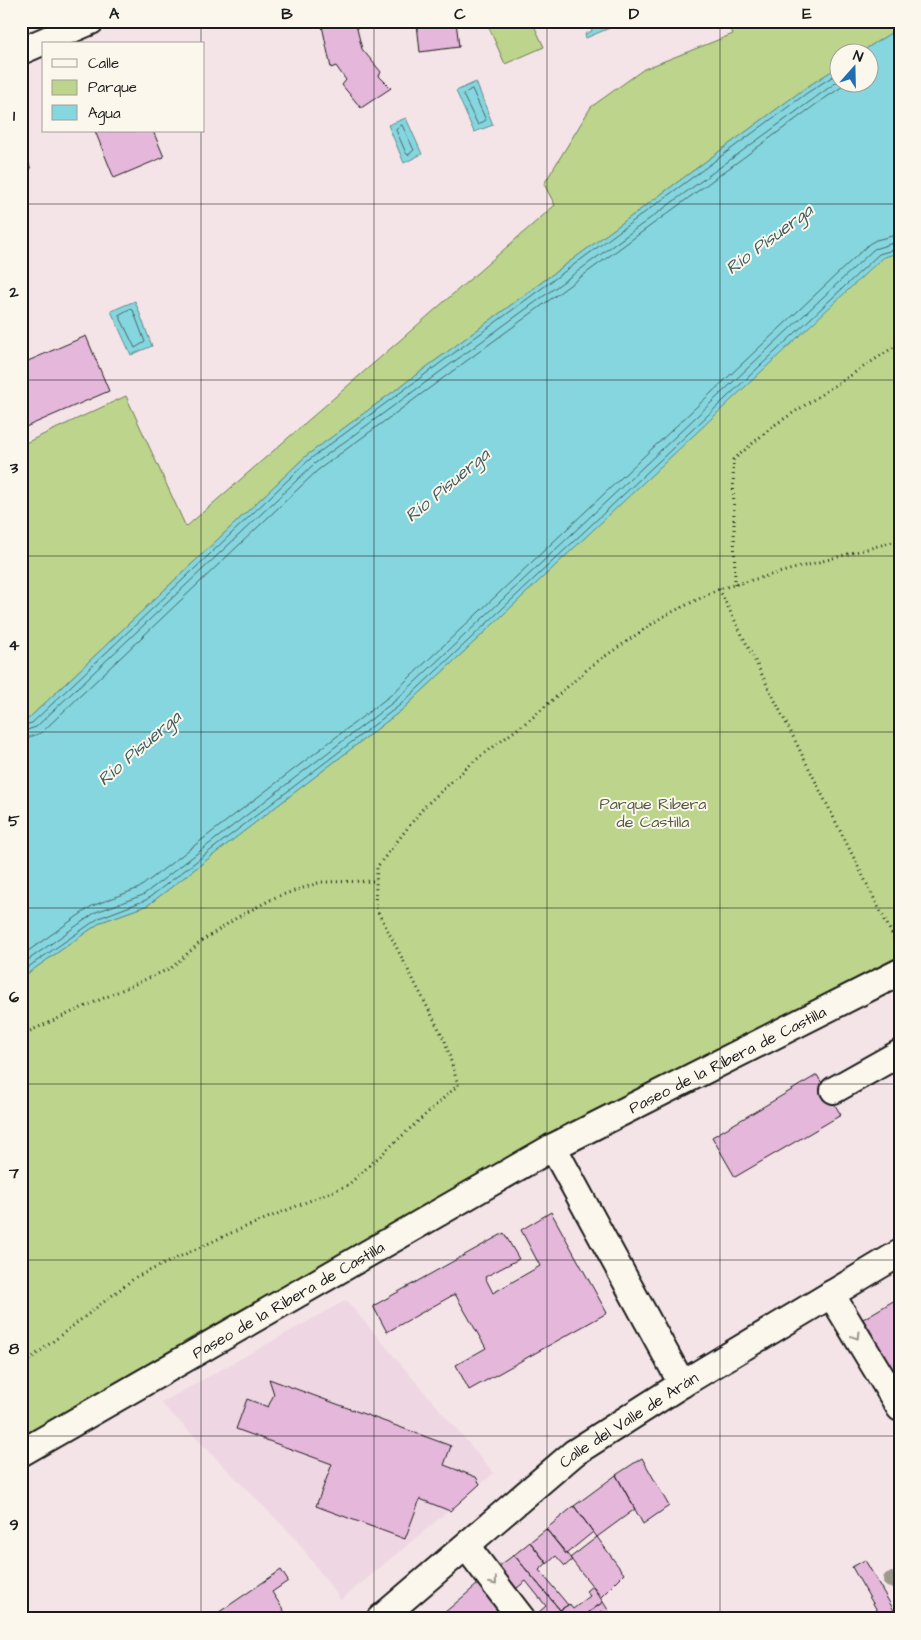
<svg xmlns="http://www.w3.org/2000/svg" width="921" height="1640" font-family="'Architects Daughter',sans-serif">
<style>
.built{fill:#efd6e3}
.green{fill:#bcd48b;stroke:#6c7854}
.water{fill:#85d6de;stroke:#5b8c90}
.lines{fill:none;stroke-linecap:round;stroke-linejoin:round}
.shore{stroke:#46666a;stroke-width:1}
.building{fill:#e4b7db;stroke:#1c1c1c}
.minor-casing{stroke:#1c1c1c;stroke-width:30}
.path{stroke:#1c1c1c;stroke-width:3;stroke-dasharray:1 4;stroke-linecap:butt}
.minor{stroke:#fbf7ec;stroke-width:26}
.tree{fill:#9c998d}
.oneway{stroke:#97948e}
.grid{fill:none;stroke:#1c1c1c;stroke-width:1;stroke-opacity:0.55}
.labels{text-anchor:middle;stroke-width:4;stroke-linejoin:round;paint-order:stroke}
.park-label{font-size:16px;fill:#545c43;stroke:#fbf7ec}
.street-label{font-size:16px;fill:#1c1c1c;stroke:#fbf7ec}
.water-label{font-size:18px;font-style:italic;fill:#415d60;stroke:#fbf7ec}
.neatline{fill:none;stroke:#1c1c1c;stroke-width:2}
.grid-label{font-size:16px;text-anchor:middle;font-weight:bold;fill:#1c1c1c}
</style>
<rect width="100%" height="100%" fill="#f4e4e7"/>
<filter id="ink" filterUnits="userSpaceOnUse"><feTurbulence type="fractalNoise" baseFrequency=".02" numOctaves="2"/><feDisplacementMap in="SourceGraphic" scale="10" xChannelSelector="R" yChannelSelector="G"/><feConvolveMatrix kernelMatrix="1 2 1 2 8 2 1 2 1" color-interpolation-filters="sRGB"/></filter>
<g filter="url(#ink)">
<path class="built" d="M 346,1300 L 494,1473 L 341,1600 L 294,1537 L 161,1403 Z"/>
<path class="green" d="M 486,21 L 532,21 L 544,47 L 505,64 Z
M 727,21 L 900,21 L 900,27 L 861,52 L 838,52 L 838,67 L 804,89 L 306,456 L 28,719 L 21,722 L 21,445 L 126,396 L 186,527 L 555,205 L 544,184 L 591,107 L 644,69 L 733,34 Z
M 900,252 L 900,963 L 21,1442 L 21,978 L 101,922 L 148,905 L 403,709 L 882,257 Z"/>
<path class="water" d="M 589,21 L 626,21 L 586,38 L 585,34 L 592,31 Z
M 900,27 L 900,252 L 882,258 L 403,709 L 148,905 L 101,922 L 21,978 L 21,722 L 28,719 L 306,456 L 804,89 L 838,67 L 838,82 L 868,82 L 868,52 L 861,52 Z
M 476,82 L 493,125 L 474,132 L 456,91 Z
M 406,118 L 422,154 L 404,163 L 388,125 Z
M 135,301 L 152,346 L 131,355 L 111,311 Z"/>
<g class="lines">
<path class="shore" d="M 472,89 L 486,120 L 478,125 L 463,95 Z
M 402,125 L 414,150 L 408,155 L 406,153 L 396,130 Z
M 130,309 L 133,310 L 145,342 L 135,348 L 119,315 Z
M 21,726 L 32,723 L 310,459 L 807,93 L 838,73
M 21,732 L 36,727 L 314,464 L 838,81
M 21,740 L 41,733 L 318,470 L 815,105 L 849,82
M 21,956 L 92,906 L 139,888 L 391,695 L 869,244 L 876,240 L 900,234
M 21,965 L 96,912 L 143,895 L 396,700 L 874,249 L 900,241
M 21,972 L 99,918 L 146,900 L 400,705 L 879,254 L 900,248"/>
</g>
<path class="building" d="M 321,21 L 355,21 L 362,49 L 381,72 L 379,76 L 391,88 L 361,108 L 342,85 L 346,80 L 336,66 L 331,68 Z
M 409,21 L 456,21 L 459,47 L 420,52 L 417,24 L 412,25 Z
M 95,131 L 153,131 L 164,157 L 114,178 Z
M 21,145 L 31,169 L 21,173 Z
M 86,336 L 109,391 L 21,429 L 21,364 Z
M 817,1075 L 841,1115 L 735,1177 L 712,1137 Z
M 551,1212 L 607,1313 L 469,1390 L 456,1365 L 486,1348 L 455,1294 L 387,1332 L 373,1306 L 504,1233 L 519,1259 L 485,1277 L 493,1293 L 540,1266 L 521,1230 Z
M 900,1297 L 900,1382 L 863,1319 Z
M 269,1379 L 451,1446 L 444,1465 L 476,1477 L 480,1484 L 450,1511 L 420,1499 L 405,1539 L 316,1506 L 332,1464 L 236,1429 L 247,1399 L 268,1407 L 274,1394 Z
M 642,1458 L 669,1506 L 643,1524 L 616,1475 Z
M 616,1475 L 635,1509 L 597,1537 L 574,1506 Z
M 574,1506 L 593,1532 L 566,1554 L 546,1529 Z
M 546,1529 L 572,1560 L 565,1566 L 556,1556 L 547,1564 L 530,1542 Z
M 597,1537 L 624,1574 L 601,1597 L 570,1558 Z
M 530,1542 L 547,1563 L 539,1570 L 568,1605 L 560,1610 L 514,1555 Z
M 514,1555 L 560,1610 L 548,1619 L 535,1619 L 533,1617 L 546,1606 L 526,1581 L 513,1591 L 495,1569 Z
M 865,1560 L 899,1619 L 882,1619 L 852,1567 Z
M 281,1570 L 288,1581 L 272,1592 L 286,1614 L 279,1619 L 209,1619 Z
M 478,1584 L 510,1619 L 437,1619 Z
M 592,1586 L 603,1602 L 580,1619 L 548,1619 L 569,1604 L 573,1609 L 590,1596 L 586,1591 Z
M 603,1602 L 614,1619 L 607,1619 L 602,1611 L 593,1617 L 589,1612 Z"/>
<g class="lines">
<defs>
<g id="minor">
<path d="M 21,51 L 91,21"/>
<path d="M 834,1090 L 900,1053"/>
<path id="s1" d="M 553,1147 L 900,972"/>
<path d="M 831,1294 L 900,1408"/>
<path id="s2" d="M 21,1453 L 553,1147 L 682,1384"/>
<path d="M 466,1546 L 522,1619"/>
<path id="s3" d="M 380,1619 L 574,1453 L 682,1384 L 900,1253"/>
</g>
</defs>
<use href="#minor" class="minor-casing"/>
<path class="path" d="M 735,585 L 733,460 L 773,426 L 900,343
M 719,589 L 898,946
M 21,1035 L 171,968 L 203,940 L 238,917 L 276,897 L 321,882 L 377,881
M 21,1366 L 136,1277 L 231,1233 L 348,1185 L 458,1085 L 445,1041 L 375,906 L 377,867 L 424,807 L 472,763 L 532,718 L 591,666 L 662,617 L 719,589 L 900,540"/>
<use href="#minor" class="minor"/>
</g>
<circle class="tree" cx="891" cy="1580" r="8"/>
<defs><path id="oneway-chevron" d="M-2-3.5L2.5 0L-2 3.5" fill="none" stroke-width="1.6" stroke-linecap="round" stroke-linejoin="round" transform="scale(1.25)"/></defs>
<g class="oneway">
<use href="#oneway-chevron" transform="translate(856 1336) rotate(59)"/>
<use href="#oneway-chevron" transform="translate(494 1582) rotate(52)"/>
</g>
</g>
<path class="grid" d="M 201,21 L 201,44M 374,21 L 374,1619M 547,21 L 547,1619M 720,21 L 720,1619M 201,131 L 201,1619M 21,204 L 900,204M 21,380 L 900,380M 21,556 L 900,556M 21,732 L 900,732M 21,908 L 900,908M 21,1084 L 900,1084M 21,1260 L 900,1260M 21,1436 L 900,1436"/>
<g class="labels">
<g class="park-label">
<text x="653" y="809">Parque Ribera<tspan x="653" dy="18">de Castilla</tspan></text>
</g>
<g class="street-label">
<text dy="6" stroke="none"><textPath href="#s1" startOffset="195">Paseo de la Ribera de Castilla</textPath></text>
<text dy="6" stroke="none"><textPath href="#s2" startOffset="308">Paseo de la Ribera de Castilla</textPath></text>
<text dy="6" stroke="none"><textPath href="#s3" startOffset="319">Calle del Valle de Arán</textPath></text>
</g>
<g class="water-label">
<text transform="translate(769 239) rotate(-37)" y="6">Río Pisuerga</text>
<text transform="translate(447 485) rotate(-40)" y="6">Río Pisuerga</text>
<text transform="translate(139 748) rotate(-41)" y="6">Río Pisuerga</text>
</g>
</g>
<rect width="921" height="1640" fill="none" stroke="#fbf7ec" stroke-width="55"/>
<rect x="42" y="42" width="162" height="90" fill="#fbf7ec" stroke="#a29f99"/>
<rect x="52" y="59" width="25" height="8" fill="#fbf7ec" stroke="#a29f99"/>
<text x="88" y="68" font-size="15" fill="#1c1c1c">Calle</text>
<rect x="52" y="80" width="25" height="15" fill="#bcd48b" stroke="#a29f99"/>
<text x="88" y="92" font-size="15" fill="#1c1c1c">Parque</text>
<rect x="52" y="105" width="25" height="15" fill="#85d6de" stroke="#a29f99"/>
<text x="88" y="118" font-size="15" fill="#1c1c1c">Agua</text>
<g transform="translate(854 68) rotate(20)"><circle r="24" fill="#fbf7ec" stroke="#a29f99"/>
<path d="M0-4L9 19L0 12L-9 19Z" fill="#1f6fb2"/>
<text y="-8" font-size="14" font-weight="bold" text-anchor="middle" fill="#1c1c1c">N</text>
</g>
<rect x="28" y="28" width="866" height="1584" class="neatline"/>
<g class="grid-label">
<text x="114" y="19">A</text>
<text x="287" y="19">B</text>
<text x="460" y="19">C</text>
<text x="634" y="19">D</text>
<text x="807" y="19">E</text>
<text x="14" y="121">1</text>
<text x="14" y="297">2</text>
<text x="14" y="473">3</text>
<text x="14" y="650">4</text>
<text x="14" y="826">5</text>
<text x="14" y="1002">6</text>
<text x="14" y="1178">7</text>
<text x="14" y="1354">8</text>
<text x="14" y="1530">9</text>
</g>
</svg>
